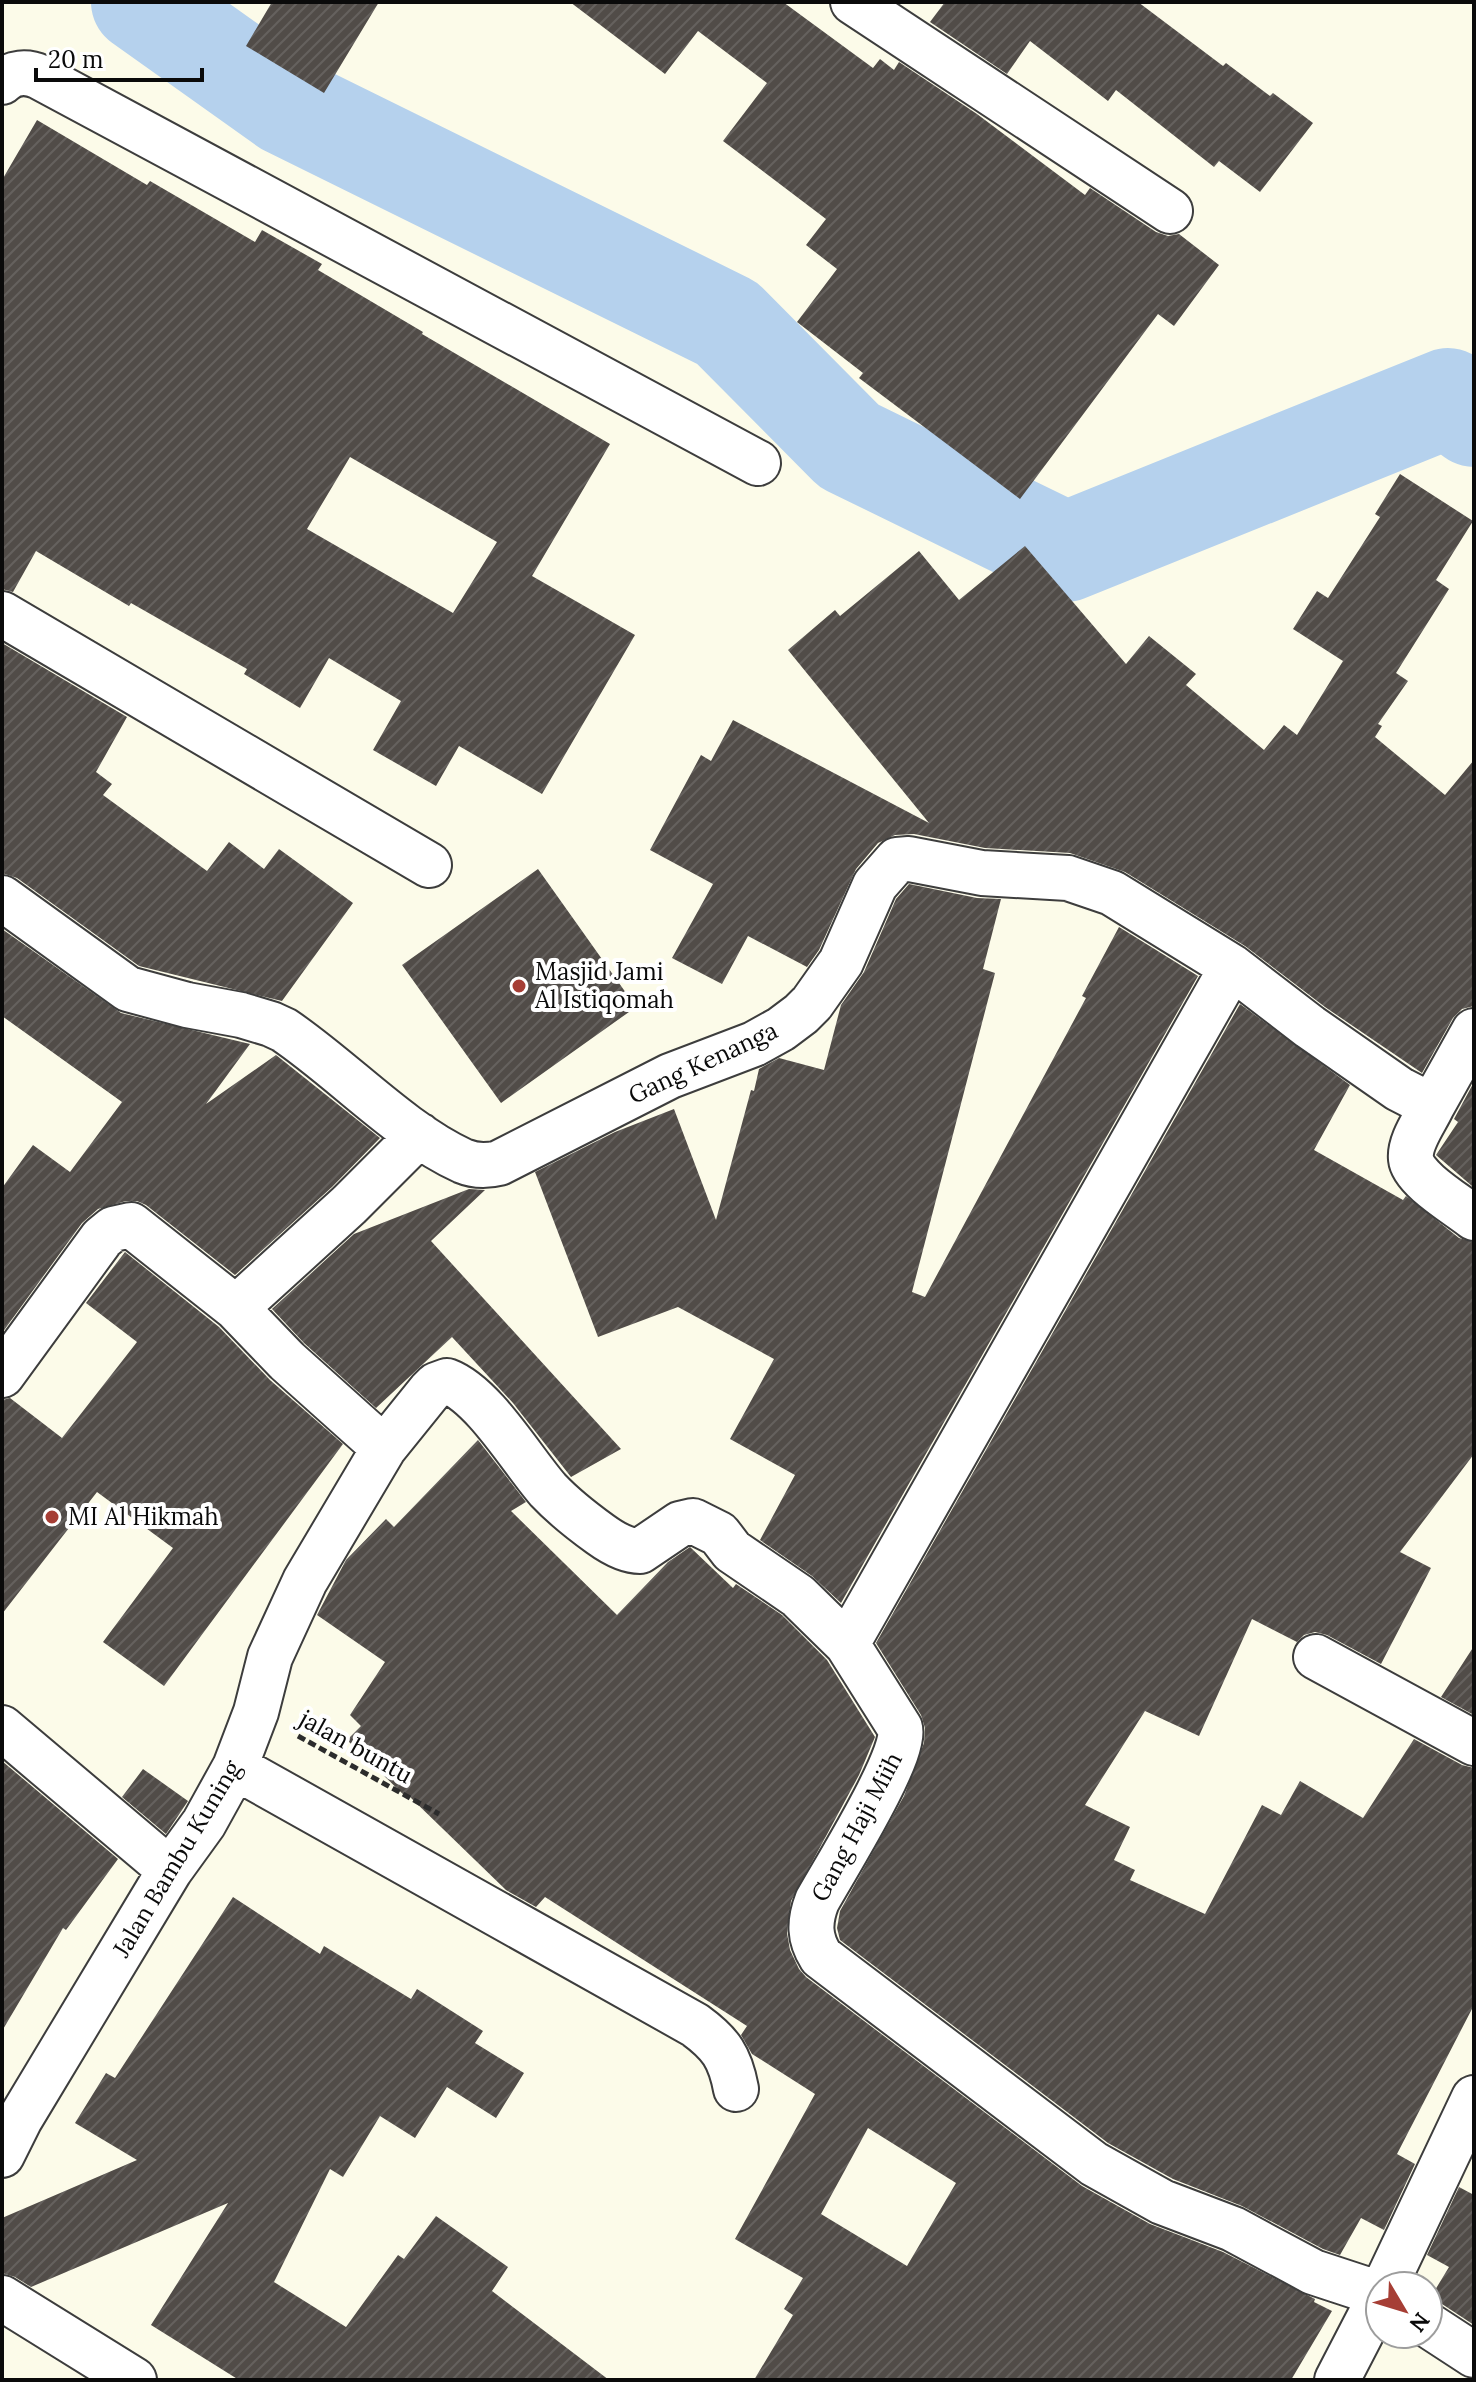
<svg xmlns="http://www.w3.org/2000/svg" width="1476" height="2382" font-family="Lora,serif">
<style>
.lines{fill:none;stroke-linecap:round;stroke-linejoin:round}
.river{stroke:#b5d1ed;stroke-width:100}
.building{fill:url(#building-hatch);fill-rule:evenodd}
.minor-casing{stroke:#3d3d3d;stroke-width:48}
.path{stroke:#2c2c2c;stroke-width:5;stroke-dasharray:8 4;stroke-linecap:butt}
.minor{stroke:#fff;stroke-width:44}
.poi-dot{fill:#a63e35;stroke:#fff;stroke-width:3}
.labels{text-anchor:middle;stroke-width:8;stroke-linejoin:round;paint-order:stroke}
.poi-label{font-size:24px;fill:#0a0a0a;stroke:#fff;text-anchor:start}
.street-label{font-size:24px;fill:#0a0a0a;stroke:#fff}
</style>
<defs>
<pattern id="building-hatch" width="6" height="6" patternUnits="userSpaceOnUse" patternTransform="scale(2)"><rect width="6" height="6" fill="#514c48"/><path d="M-1 1l2-2M0 6l6-6M5 7l2-2" fill="none" stroke="#65615e"/></pattern>
</defs>
<rect width="100%" height="100%" fill="#fcfbe9"/>
<g class="lines">
<path class="river" d="M 141,2 L 287,106 L 727,323 L 849,446 L 1066,552 L 1448,398 L 1474,417"/>
</g>
<path class="building" d="M 272,2 L 379,2 L 324,93 L 246,46 Z
M 570,2 L 783,2 L 873,68 L 880,59 L 894,70 L 899,62 L 977,114 L 1085,195 L 1090,188 L 1156,232 L 1168,236 L 1179,234 L 1219,265 L 1174,326 L 1158,314 L 1020,499 L 859,378 L 863,373 L 797,322 L 837,269 L 806,245 L 826,219 L 723,141 L 767,83 L 698,31 L 665,74 Z
M 945,2 L 1138,2 L 1223,66 L 1226,63 L 1270,96 L 1273,93 L 1313,123 L 1260,192 L 1219,161 L 1214,167 L 1116,90 L 1108,101 L 1030,41 L 1007,74 L 930,22 Z
M 37,120 L 147,185 L 150,181 L 255,242 L 262,230 L 322,264 L 318,270 L 423,332 L 422,334 L 610,444 L 532,576 L 635,635 L 542,794 L 459,746 L 436,786 L 373,750 L 401,701 L 329,658 L 300,708 L 244,674 L 247,669 L 131,603 L 129,606 L 36,551 L 13,592 L 2,589 L 2,180 ZM 350,457 L 497,542 L 453,613 L 307,529 Z
M 1400,474 L 1473,521 L 1436,580 L 1449,589 L 1396,673 L 1408,681 L 1378,724 L 1382,726 L 1375,737 L 1445,795 L 1474,760 L 1474,1006 L 1462,1009 L 1453,1018 L 1422,1073 L 1325,1007 L 1245,946 L 1125,872 L 1070,853 L 985,848 L 914,834 L 895,835 L 878,843 L 856,869 L 819,950 L 807,967 L 748,936 L 722,984 L 672,958 L 713,884 L 650,850 L 701,755 L 711,761 L 733,720 L 929,823 L 788,650 L 835,610 L 840,616 L 919,551 L 959,600 L 1025,546 L 1126,664 L 1149,636 L 1196,674 L 1186,685 L 1264,750 L 1284,725 L 1297,735 L 1343,661 L 1293,629 L 1317,591 L 1328,598 L 1380,517 L 1375,514 Z
M 2,643 L 127,717 L 96,772 L 112,784 L 103,795 L 207,871 L 229,842 L 264,869 L 279,849 L 353,903 L 282,1001 L 139,966 L 17,878 L 2,873 Z
M 538,869 L 636,1007 L 501,1103 L 402,965 Z
M 909,884 L 977,898 L 1001,899 L 983,969 L 995,973 L 912,1292 L 925,1297 L 1086,998 L 1082,996 L 1119,927 L 1198,976 L 841,1603 L 812,1576 L 760,1540 L 795,1475 L 730,1439 L 774,1359 L 678,1307 L 598,1337 L 535,1172 L 615,1132 L 674,1109 L 716,1220 L 751,1090 L 754,1091 L 759,1069 L 779,1058 L 824,1070 L 841,1005 L 864,972 L 896,899 Z
M 2,929 L 121,1013 L 250,1044 L 206,1104 L 276,1055 L 380,1138 L 332,1187 L 235,1275 L 146,1205 L 137,1201 L 126,1201 L 98,1209 L 82,1223 L 2,1333 L 2,1188 L 33,1145 L 70,1172 L 122,1102 L 2,1016 Z
M 1240,1004 L 1350,1085 L 1314,1150 L 1403,1200 L 1406,1196 L 1459,1238 L 1474,1242 L 1474,1454 L 1400,1552 L 1431,1568 L 1381,1664 L 1327,1635 L 1315,1632 L 1304,1635 L 1297,1642 L 1252,1619 L 1199,1736 L 1145,1711 L 1085,1805 L 1130,1827 L 1114,1860 L 1135,1870 L 1130,1880 L 1205,1914 L 1262,1805 L 1281,1815 L 1300,1781 L 1363,1818 L 1414,1739 L 1462,1765 L 1474,1768 L 1474,2005 L 1397,2154 L 1415,2164 L 1384,2230 L 1361,2218 L 1340,2255 L 1323,2249 L 1242,2206 L 1173,2179 L 1108,2143 L 840,1940 L 837,1928 L 840,1911 L 904,1796 L 924,1743 L 925,1728 L 921,1715 L 876,1643 Z
M 1474,1082 L 1474,1183 L 1472,1186 L 1436,1155 L 1458,1122 L 1454,1119 Z
M 469,1189 L 485,1190 L 431,1241 L 621,1449 L 571,1477 L 513,1403 L 452,1337 L 376,1408 L 304,1343 L 272,1309 L 354,1234 Z
M 125,1252 L 219,1327 L 270,1380 L 343,1444 L 164,1686 L 103,1642 L 173,1548 L 97,1492 L 2,1614 L 2,1400 L 10,1398 L 62,1438 L 137,1342 L 86,1303 Z
M 478,1440 L 526,1502 L 511,1511 L 617,1615 L 668,1562 L 690,1547 L 733,1588 L 736,1584 L 782,1615 L 827,1660 L 875,1737 L 859,1775 L 791,1901 L 787,1933 L 790,1950 L 799,1969 L 806,1977 L 1082,2186 L 1150,2224 L 1223,2252 L 1315,2299 L 1314,2302 L 1332,2311 L 1291,2380 L 754,2380 L 793,2315 L 784,2309 L 803,2278 L 735,2239 L 815,2094 L 752,2054 L 741,2035 L 747,2026 L 545,1897 L 536,1907 L 506,1890 L 410,1797 L 408,1799 L 347,1740 L 361,1726 L 350,1715 L 385,1662 L 317,1615 L 346,1560 L 386,1519 L 394,1527 ZM 868,2128 L 956,2183 L 907,2266 L 821,2214 Z
M 1474,1646 L 1474,1715 L 1441,1697 Z
M 2,1761 L 118,1859 L 66,1930 L 63,1928 L 2,2031 Z
M 143,1769 L 188,1801 L 166,1834 L 122,1797 Z
M 233,1897 L 320,1954 L 324,1946 L 411,1999 L 417,1989 L 483,2031 L 475,2043 L 524,2073 L 496,2118 L 447,2087 L 415,2138 L 380,2116 L 343,2177 L 330,2169 L 274,2282 L 346,2327 L 398,2255 L 404,2259 L 436,2216 L 508,2267 L 492,2291 L 609,2380 L 239,2380 L 151,2325 L 228,2203 L 31,2287 L 15,2277 L 2,2273 L 2,2218 L 137,2160 L 75,2123 L 106,2073 L 115,2078 Z
M 1459,2187 L 1474,2195 L 1474,2325 L 1442,2304 L 1429,2300 L 1449,2267 L 1427,2255 Z"/>
<g class="lines">
<defs>
<path id="minor" d="M 853,2 L 1170,211
M 2,82 C 12,72 27,71 40,77 L 758,463
M 2,614 L 429,865
M 2,898 L 128,989 L 187,1005 L 241,1015 L 271,1024 L 284,1030 C 342,1069 401,1133 463,1161 C 475,1166 487,1166 499,1163 L 670,1076 L 754,1044 L 781,1029 L 801,1014 L 812,1003 L 841,962 L 875,885 L 897,860 L 909,859 L 982,873 L 1068,878 L 1112,893 L 1232,967 L 1310,1027 L 1399,1089 L 1432,1106 C 1425,1121 1409,1142 1411,1159 C 1413,1179 1458,1205 1474,1218
M 1432,1106 L 1474,1031
M 2,1375 L 102,1238 L 113,1229 L 131,1225 L 236,1308
M 384,1448 L 287,1361 L 236,1308 L 349,1205 L 419,1135
M 847,1644 L 1232,967
M 1316,1657 L 1474,1743
M 2,1728 L 170,1870
M 235,1767 L 695,2025 C 721,2044 730,2057 736,2089
M 2,2155 L 20,2119 L 170,1870 L 204,1823 L 235,1767 L 256,1712 L 270,1657 L 305,1581 L 384,1448 L 430,1391 L 436,1385 L 447,1381 C 484,1395 521,1459 548,1490 C 564,1507 582,1521 600,1534 C 611,1542 626,1551 640,1551 L 680,1524 L 693,1521 L 719,1534 L 732,1551 L 798,1596 L 847,1644 L 900,1728 C 908,1753 833,1872 817,1901 C 809,1922 809,1938 821,1957 L 1094,2164 L 1162,2202 L 1233,2229 L 1313,2272 L 1380,2294
M 1385,2286 L 1474,2098
M 2,2298 L 134,2380
M 1428,2325 L 1474,2355
M 1337,2380 L 1380,2297"/>
</defs>
<use href="#minor" class="minor-casing"/>
<path class="path" d="M 298,1736 L 439,1814"/>
<use href="#minor" class="minor"/>
</g>
<g class="poi-dot">
<circle cx="519" cy="986" r="8"/>
<circle cx="52" cy="1517" r="8"/>
</g>
<g class="labels">
<g class="poi-label">
<text x="535" y="980">Masjid Jami<tspan x="535" dy="28">Al Istiqomah</tspan></text>
<text x="68" y="1525">MI Al Hikmah</text>
</g>
<g class="street-label">
<text transform="translate(703 1063) rotate(-25)" y="8">Gang Kenanga</text>
<text transform="translate(356 1747) rotate(29)" y="8">jalan buntu</text>
<text transform="translate(857 1827) rotate(-62)" y="8">Gang Haji Miih</text>
<text transform="translate(177 1859) rotate(-59)" y="8">Jalan Bambu Kuning</text>
</g>
</g>
<rect width="1476" height="2382" fill="none" stroke="#0a0a0a" stroke-width="8"/>
<g transform="translate(1404 2310) rotate(128)"><circle r="38" fill="#ffffff" stroke="#9d9d9d" stroke-width="2"/>
<path d="M0-6L14 30L0 20L-14 30Z" fill="#a63e35"/>
<text y="-12" font-size="22" font-weight="bold" text-anchor="middle" fill="#0a0a0a">N</text>
</g>
<path d="M36 68v12h166v-12" fill="none" stroke="#0a0a0a" stroke-width="4"/>
<text x="48" y="68" font-size="24" fill="#0a0a0a" stroke="#ffffff" stroke-width="6" paint-order="stroke">20 m</text>
</svg>
